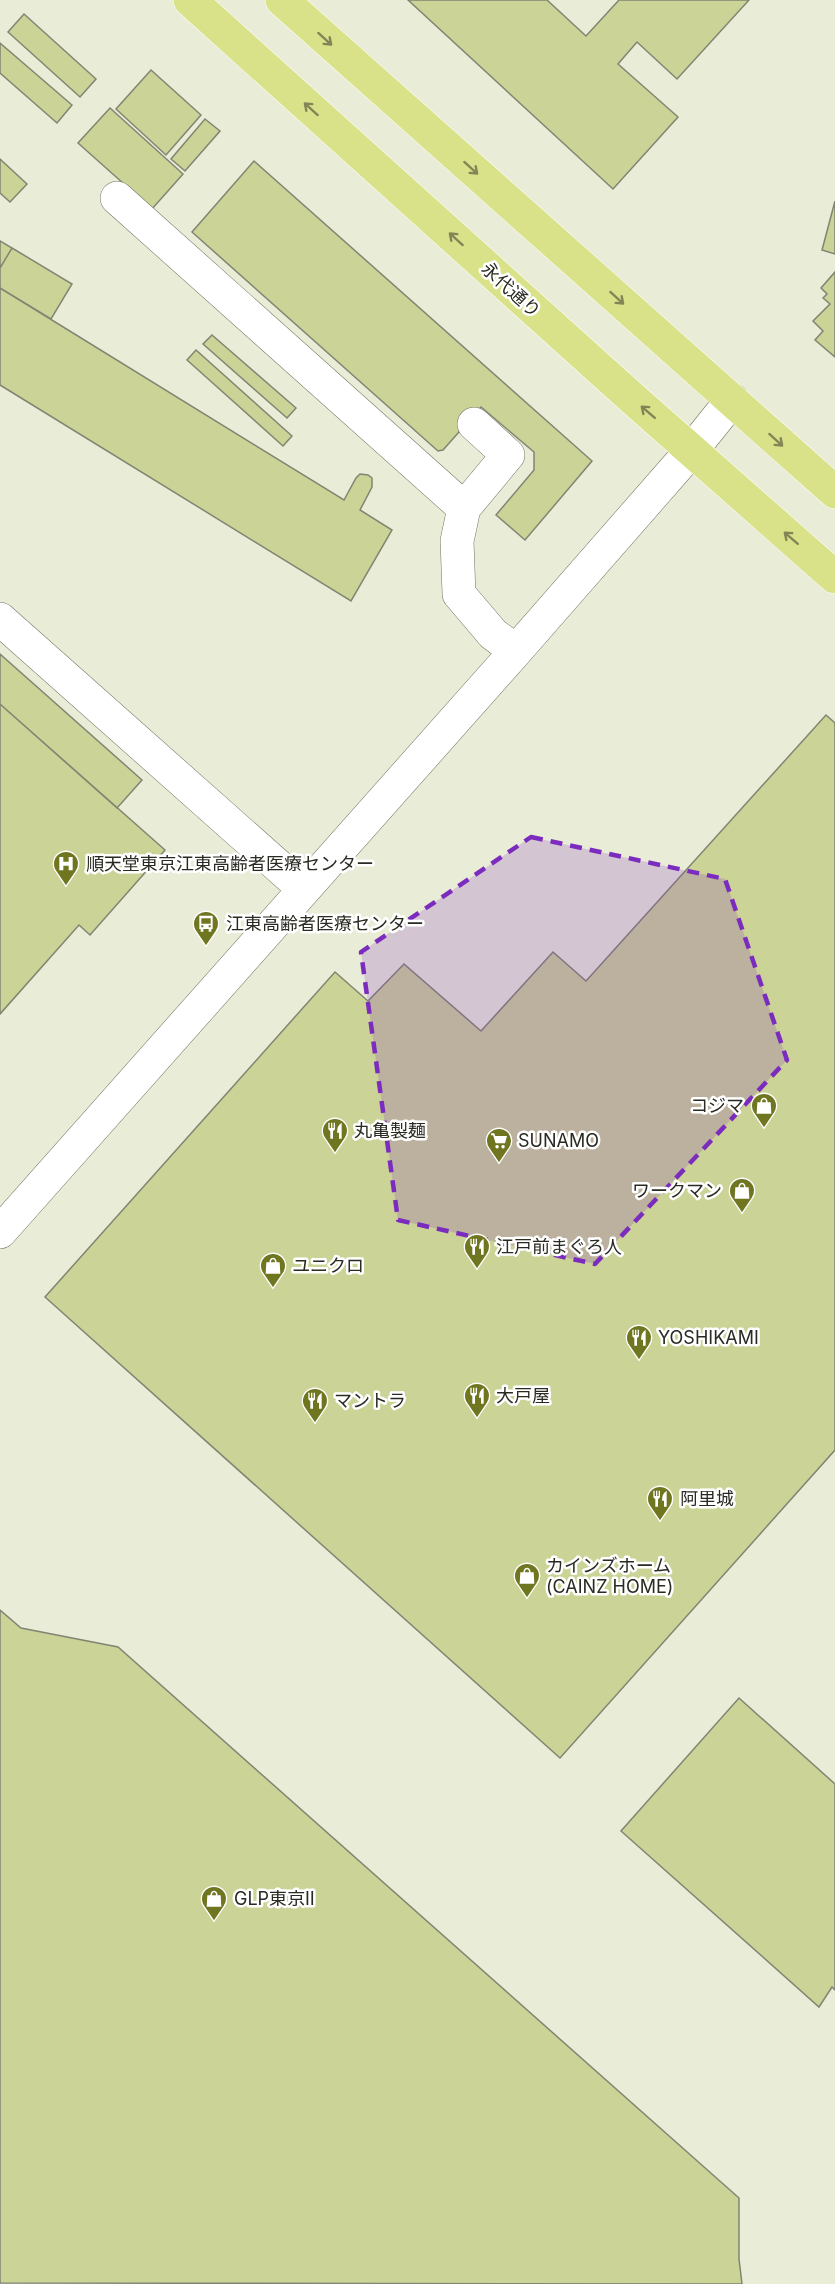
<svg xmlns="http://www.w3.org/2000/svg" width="835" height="2284" font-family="Inter,'Noto Sans JP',sans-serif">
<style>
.building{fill:#cbd397;stroke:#828572;stroke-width:1.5}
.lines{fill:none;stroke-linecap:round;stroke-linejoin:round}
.minor-casing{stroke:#737563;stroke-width:34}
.major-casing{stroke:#fff;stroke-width:34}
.minor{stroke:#fff;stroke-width:33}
.major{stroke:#dae289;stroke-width:33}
.oneway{stroke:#828656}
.marked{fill:#7b2cbf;fill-opacity:0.2;stroke:#7b2cbf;stroke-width:4.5;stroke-dasharray:12 8;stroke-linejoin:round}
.labels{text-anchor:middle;stroke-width:5;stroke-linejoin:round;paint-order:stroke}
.street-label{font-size:18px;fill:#292a22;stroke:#fff}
.poi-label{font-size:18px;fill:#292a22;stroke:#fff;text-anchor:start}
</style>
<rect width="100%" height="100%" fill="#e9ecd7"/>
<path class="building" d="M 408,0 L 547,0 L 586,36 L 619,0 L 749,0 L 677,79 L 637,42 L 618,64 L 678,117 L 613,189 Z
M 24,14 L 96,79 L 80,97 L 8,32 Z
M 0,43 L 72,105 L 57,123 L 0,73 Z
M 151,70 L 201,115 L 166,155 L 116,109 Z
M 110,108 L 183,174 L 152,209 L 78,143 Z
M 205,119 L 220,131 L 185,171 L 171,159 Z
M 0,159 L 27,184 L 10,202 L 0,193 Z
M 254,161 L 592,461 L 525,540 L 496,515 L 534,470 L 534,452 L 481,407 L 443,450 L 438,451 L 192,232 Z
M 835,201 L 835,254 L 822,250 Z
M 0,241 L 12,248 L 0,268 Z
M 12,248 L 72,284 L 51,319 L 0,288 L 0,268 Z
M 835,272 L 835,357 L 815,340 L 823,331 L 813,321 L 830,304 L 823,298 L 827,294 L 821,288 Z
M 0,288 L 344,500 L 356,478 L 360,474 L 368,475 L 372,478 L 372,487 L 360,510 L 392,530 L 351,601 L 0,385 Z
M 212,335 L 296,408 L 287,418 L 203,344 Z
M 196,350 L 292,436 L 283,446 L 187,360 Z
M 0,654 L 142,780 L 117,808 L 0,704 Z
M 0,704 L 165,850 L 90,935 L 79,925 L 0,1014 Z
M 826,715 L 835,723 L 835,1450 L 560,1758 L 45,1297 L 335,972 L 368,1001 L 404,964 L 481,1031 L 553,952 L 586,981 Z
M 0,1610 L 21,1628 L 118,1647 L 739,2198 L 739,2259 L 742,2284 L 0,2283 Z
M 739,1698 L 835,1784 L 835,1990 L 832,1987 L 819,2007 L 621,1831 Z"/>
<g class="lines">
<defs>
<path id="minor" d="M 117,198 L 464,508 L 457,541 L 459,594 L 493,634 L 516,651
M 464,508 L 508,455 L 474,424
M 0,619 L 304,889
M 0,1232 L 516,651 L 691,451 L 732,400"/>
<path id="major" d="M 190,0 L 632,398 L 835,577
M 282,0 L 835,492"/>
</defs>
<use href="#minor" class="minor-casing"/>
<use href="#major" class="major-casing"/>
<use href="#minor" class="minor"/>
<use href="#major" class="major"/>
</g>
<defs><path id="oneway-shaft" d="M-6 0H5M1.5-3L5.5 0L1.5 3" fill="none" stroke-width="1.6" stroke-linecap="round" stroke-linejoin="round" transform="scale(1.5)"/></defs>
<g class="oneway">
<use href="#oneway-shaft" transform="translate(325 39) rotate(42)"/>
<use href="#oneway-shaft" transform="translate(311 109) rotate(-138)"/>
<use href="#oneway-shaft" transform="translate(471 168) rotate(42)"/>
<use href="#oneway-shaft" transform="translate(456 239) rotate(-138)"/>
<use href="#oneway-shaft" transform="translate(617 298) rotate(42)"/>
<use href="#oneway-shaft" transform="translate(648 412) rotate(-139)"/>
<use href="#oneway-shaft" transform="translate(776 440) rotate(42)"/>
<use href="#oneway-shaft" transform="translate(791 538) rotate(-139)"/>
</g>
<path class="marked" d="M 531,837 L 725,879 L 787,1060 L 595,1264 L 398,1220 L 361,952 Z"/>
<defs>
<symbol id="hospital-pin" viewBox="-11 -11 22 30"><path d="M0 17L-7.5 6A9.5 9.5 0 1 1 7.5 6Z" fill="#707620" stroke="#fff"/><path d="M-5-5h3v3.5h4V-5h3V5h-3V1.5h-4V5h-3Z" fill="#fff"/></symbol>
<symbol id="bus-pin" viewBox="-11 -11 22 30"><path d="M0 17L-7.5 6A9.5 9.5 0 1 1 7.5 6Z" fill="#707620" stroke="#fff"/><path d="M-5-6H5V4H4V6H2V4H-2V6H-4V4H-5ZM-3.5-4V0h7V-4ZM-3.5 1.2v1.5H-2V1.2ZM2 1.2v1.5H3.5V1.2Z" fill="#fff"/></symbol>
<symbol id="shop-pin" viewBox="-11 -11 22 30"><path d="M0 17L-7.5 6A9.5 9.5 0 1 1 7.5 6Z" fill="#707620" stroke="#fff"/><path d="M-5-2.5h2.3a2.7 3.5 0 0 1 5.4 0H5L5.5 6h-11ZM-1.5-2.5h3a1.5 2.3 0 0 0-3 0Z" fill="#fff"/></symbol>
<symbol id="restaurant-pin" viewBox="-11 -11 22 30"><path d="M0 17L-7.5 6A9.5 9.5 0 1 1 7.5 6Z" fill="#707620" stroke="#fff"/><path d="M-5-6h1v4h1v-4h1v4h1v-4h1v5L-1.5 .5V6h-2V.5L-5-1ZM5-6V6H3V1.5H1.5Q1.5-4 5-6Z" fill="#fff"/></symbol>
<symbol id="supermarket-pin" viewBox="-11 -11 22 30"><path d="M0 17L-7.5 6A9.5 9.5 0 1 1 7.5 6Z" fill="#707620" stroke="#fff"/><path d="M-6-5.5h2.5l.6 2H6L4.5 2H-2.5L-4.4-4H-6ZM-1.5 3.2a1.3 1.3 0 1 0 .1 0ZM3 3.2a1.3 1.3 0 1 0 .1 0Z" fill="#fff"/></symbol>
</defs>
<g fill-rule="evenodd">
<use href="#hospital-pin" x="51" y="849" width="30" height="40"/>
<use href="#bus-pin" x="191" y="909" width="30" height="40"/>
<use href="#shop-pin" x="749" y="1091" width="30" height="40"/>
<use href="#restaurant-pin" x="320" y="1116" width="30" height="40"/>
<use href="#supermarket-pin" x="484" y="1126" width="30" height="40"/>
<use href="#shop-pin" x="727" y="1176" width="30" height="40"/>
<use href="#restaurant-pin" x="462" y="1232" width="30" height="40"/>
<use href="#shop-pin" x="258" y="1251" width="30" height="40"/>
<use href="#restaurant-pin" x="624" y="1323" width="30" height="40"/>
<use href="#restaurant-pin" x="462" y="1381" width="30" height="40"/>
<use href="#restaurant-pin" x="300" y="1386" width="30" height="40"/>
<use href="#restaurant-pin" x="645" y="1484" width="30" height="40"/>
<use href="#shop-pin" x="512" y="1561" width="30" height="40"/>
<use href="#shop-pin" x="199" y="1884" width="30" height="40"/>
</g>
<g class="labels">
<g class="street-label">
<text transform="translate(511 290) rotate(42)" y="6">永代通り</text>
</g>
<g class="poi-label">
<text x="86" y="870">順天堂東京江東高齢者医療センター</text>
<text x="226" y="930">江東高齢者医療センター</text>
<text x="744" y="1112" text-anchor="end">コジマ</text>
<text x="354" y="1137">丸亀製麺</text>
<text x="518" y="1147">SUNAMO</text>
<text x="722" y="1197" text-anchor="end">ワークマン</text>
<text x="496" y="1253">江戸前まぐろ人</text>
<text x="292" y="1272">ユニクロ</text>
<text x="658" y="1344">YOSHIKAMI</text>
<text x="496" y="1402">大戸屋</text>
<text x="334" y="1407">マントラ</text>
<text x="680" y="1505">阿里城</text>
<text x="546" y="1572">カインズホーム<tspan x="546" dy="21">(CAINZ HOME)</tspan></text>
<text x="234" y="1905">GLP東京Ⅱ</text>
</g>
</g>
</svg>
